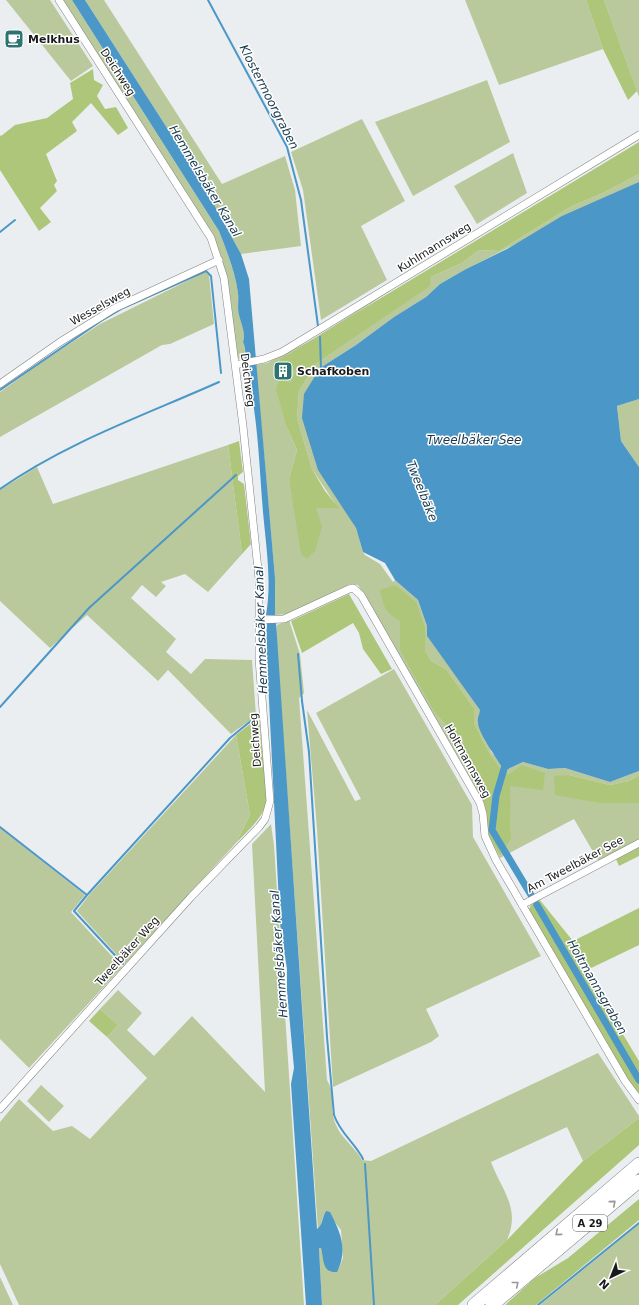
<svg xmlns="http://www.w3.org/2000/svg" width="639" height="1305" font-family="'DejaVu Sans',sans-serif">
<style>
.green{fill:#b9c99b;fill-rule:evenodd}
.forest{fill:#aec67a}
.water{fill:#4b97c7}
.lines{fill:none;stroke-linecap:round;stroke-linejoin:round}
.stream{stroke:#4b97c7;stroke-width:2}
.canal{stroke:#4b97c7;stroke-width:7}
.minor-casing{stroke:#818385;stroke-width:8}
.motorway-casing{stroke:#818385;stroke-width:14}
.minor{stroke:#fff;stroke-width:7}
.motorway{stroke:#fff;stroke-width:13}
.oneway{stroke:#989898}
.labels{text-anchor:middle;stroke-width:3;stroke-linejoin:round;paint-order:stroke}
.shield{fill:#fff;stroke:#5e5f5f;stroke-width:1}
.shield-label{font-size:10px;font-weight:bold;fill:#191a1b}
.poi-label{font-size:11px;font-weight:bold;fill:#191a1b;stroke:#fff;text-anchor:start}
.street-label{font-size:11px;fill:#191a1b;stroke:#fff}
.water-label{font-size:12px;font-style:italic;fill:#16374c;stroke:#fff}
</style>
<rect width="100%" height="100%" fill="#ebeef0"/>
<path class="green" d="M 6,0 L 50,0 L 93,66 L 71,81 Z
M 63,0 L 72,0 L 219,231 C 227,252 235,271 238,293 C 239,300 237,308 239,315 C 241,324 246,333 243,342 L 247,352 L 245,359 L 238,358 L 236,353 C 232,313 231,272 212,236 Z
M 85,0 L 104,0 L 222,184 L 285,156 L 295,190 L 301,246 L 241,254 L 201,181 Z
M 465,0 L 586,0 L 603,49 L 499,85 Z
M 604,0 L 639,0 L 639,97 Z
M 487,80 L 510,142 L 413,196 L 375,122 Z
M 362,119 L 405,201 L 361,226 L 387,280 L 321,320 L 303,190 L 291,152 Z
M 639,140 L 393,289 L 332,329 L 288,354 L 279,361 L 297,371 L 290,384 L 281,377 L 287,428 L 297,450 L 289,479 L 296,515 L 316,508 L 338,508 L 312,469 L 297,418 L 299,391 L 316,364 L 429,286 L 431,277 L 462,263 L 479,250 L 499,251 L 572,206 L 603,193 L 639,174 L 639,182 L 466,269 L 440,284 L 426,297 L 394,317 L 356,345 L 320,368 L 342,505 L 356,528 L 363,552 L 365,555 L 380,564 L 393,582 L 395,580 L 418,600 L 427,626 L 427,636 L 481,710 L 491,752 L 499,760 L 504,771 L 523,762 L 548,769 L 565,768 L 610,782 L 639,771 L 639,775 L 629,781 L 610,785 L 569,775 L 600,803 L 639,803 L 639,841 L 599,862 L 574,819 L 500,858 L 488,837 L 482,803 L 472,781 L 358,585 L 350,584 L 288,614 L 275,615 L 275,578 L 256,365 L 267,363 L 312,340 L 393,288 ZM 400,621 L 425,627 L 425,650 L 431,661 L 446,669 L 474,708 L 474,723 L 490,754 L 501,771 L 509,774 L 511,840 L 500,856 L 489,836 L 484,803 L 456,736 L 434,712 L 401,650 Z
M 513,153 L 527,193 L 477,224 L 454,186 Z
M 205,272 L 209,275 L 214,324 L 170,344 L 162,345 L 0,437 L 0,392 L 39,364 L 100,324 Z
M 639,399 L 639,467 L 621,441 L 617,406 Z
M 228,445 L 242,554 L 208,592 L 185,574 L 161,582 L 166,586 L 156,597 L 142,585 L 131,598 L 176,639 L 166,652 L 191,674 L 205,659 L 252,660 L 256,716 L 231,734 L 168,670 L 158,681 L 87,615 L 50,648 L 0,601 L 0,490 L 37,467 L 53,504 Z
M 289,620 L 300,654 L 304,693 L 299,698 L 327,1080 C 336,1094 329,1110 336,1125 C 341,1138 355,1147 362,1160 L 371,1161 L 598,1053 L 639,1116 L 639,1118 L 583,1161 L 567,1127 L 491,1162 C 502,1191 521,1208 507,1240 L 435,1305 L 322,1305 L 319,1248 L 321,1248 L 323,1257 L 339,1268 L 343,1258 L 341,1230 L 326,1211 C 322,1217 322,1224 318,1230 L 276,633 L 277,625 Z
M 394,669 L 472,805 L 473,837 L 541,956 L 426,1009 L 439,1036 L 431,1042 L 333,1087 L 317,829 L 307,710 L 355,801 L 361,799 L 316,713 Z
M 236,735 L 250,815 L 236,843 L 125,964 L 77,911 L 89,895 Z
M 271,824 L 274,845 L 304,1305 L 19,1305 L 0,1264 L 0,1122 L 19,1099 L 53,1131 L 72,1126 L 90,1139 L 147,1078 L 107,1037 L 118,1025 L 100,1009 L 118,990 L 142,1013 L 127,1030 L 154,1056 L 192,1016 L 265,1092 L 252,844 Z
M 0,828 L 85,895 L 71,912 L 122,967 L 29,1068 L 0,1039 Z
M 41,1085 L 64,1106 L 49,1122 L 27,1101 Z
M 639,1224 L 639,1305 L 540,1305 Z
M 0,1277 L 13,1305 L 0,1305 Z"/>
<path class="forest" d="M 586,0 L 604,0 L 637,91 L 628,100 L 603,49 Z
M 93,69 L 94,80 L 103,85 L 97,96 L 105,109 L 116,107 L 128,128 L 118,135 L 91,103 L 72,122 L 77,131 L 46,154 L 57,181 L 54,185 L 57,191 L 40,208 L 51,222 L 39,231 L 0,170 L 0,135 L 1,136 L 15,125 L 47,118 L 73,99 L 70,83 Z
M 639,142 L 639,174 L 603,193 L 572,206 L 499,251 L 479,250 L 462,263 L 431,277 L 430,286 L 316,364 L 299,391 L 297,418 L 312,469 L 325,491 L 339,508 L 316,508 L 322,527 L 315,551 L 307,559 L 301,554 L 289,479 L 297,450 L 287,428 L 276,389 L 281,376 L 290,383 L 296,371 L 279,362 L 280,359 Z
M 239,441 L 243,472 L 238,476 L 238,480 L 244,484 L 251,544 L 242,554 L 228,445 Z
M 395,585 L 416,602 L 425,627 L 425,650 L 431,661 L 446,669 L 474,708 L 474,723 L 490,754 L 501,770 L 509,774 L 522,765 L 545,773 L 543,790 L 510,786 L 511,840 L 500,856 L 489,836 L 484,803 L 456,736 L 434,712 L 400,650 L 400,621 C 385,612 384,608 380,590 Z
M 349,594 L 392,669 L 381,674 L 363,649 L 359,633 L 353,623 L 302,653 L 291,621 Z
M 259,717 L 267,799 C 264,818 249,829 236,843 L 250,815 L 236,735 Z
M 569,775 L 610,785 L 629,781 L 639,775 L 639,803 L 600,803 L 555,795 L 554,776 Z
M 639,847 L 639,856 L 619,866 L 616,859 Z
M 539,899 L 573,941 L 639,908 L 639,945 L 585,971 L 639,1061 L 639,1093 L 629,1082 L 528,911 L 531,905 Z
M 100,1009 L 118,1025 L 107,1037 L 89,1021 Z
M 639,1118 L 639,1145 L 458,1305 L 435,1305 L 507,1240 L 583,1161 Z
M 639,1199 L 639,1220 L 536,1305 L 505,1305 L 535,1278 L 568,1258 Z"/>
<path class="water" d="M 72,0 L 85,0 L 201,181 L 241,254 L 249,279 L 275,578 L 275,615 L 266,615 C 272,582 266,546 263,512 C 259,464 258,414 246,368 C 243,357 248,353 243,342 C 246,333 241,324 239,315 C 237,308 239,300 238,293 C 235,271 227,252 219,231 Z
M 639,182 L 639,399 L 617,406 L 621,441 L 639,467 L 639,771 L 610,782 L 565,768 L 548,769 L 523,762 L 504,771 C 498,759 478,734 478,722 C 477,718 480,713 480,710 L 427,636 L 427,626 L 418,600 L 395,580 L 385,563 L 363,552 L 356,528 L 318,470 L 302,418 L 304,394 L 320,368 L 356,345 L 394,317 L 426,297 L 440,284 L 466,269 L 507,249 L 562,216 Z
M 276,622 L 317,1229 C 323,1225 322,1217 326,1211 L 330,1212 C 341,1233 348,1250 337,1272 C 322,1273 324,1260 321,1248 L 319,1248 L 322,1305 L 306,1305 L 291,1084 L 294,1068 L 287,991 L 287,969 L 280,924 L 266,639 L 267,623 Z"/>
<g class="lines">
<path class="stream" d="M 208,0 L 287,147 L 301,200 L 318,326
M 0,232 L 15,220
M 320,337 L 321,369
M 0,390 L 101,321 L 123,308 L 206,271 L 211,276 L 221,373
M 0,489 C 67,442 145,415 219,382
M 298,654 L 302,701 L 309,752 L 327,1037 L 334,1115 C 340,1133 355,1143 363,1159
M 0,707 L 89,608 L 236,475
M 0,827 L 87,895 L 230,738 L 252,720
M 87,895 L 74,911 L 123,964
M 365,1164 L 374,1305
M 538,1305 L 639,1223"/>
<path class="canal" d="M 506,762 L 496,796 L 492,830 L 531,895
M 537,905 L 639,1080"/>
<defs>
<path id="minor" d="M 235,365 L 264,359 L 282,352 L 639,135
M 0,384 L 60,342 L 115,308 L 219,260
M 258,620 L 284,619 L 349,589 L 353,588 L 361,595 L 480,803 L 483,814 L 485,836 L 496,860 L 625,1081 L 639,1100
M 522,905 L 639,843
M 0,1109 L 191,897 L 259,827 L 265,819 L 270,801 L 259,659 L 259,579 L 243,426 L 224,278 L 211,238 L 59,0"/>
<path id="motorway" d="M 474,1305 L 639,1164
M 492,1305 L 639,1181"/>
</defs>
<use href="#minor" class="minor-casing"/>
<use href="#motorway" class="motorway-casing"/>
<use href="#minor" class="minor"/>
<use href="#motorway" class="motorway"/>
</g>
<defs><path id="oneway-chevron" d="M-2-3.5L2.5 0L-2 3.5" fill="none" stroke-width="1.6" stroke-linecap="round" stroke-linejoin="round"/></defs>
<g class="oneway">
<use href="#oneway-chevron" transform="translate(613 1203) rotate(-40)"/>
<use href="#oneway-chevron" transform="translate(558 1233) rotate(140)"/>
<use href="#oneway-chevron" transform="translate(516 1284) rotate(-39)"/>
</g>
<defs>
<symbol id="cafe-square" viewBox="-11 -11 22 22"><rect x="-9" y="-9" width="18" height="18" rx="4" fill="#2b746f" stroke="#fff"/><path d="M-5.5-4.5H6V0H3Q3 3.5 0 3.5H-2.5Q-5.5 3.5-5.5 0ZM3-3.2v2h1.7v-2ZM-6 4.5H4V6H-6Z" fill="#fff"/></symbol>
<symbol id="building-square" viewBox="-11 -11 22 22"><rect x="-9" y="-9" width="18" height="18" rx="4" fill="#2b746f" stroke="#fff"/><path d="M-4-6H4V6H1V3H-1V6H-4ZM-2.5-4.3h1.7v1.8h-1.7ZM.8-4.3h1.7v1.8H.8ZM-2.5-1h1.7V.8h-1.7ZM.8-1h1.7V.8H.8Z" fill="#fff"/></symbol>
</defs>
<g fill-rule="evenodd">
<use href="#cafe-square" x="3" y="28" width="22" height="22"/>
<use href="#building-square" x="272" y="360" width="22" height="22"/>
</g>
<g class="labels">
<rect class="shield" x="573" y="1215" width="34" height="16" rx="3"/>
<g class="shield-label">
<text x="590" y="1227">A 29</text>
</g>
<g class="poi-label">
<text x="28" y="43">Melkhus</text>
<text x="297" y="375">Schafkoben</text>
</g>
<g class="street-label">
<text transform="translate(118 72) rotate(57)" y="4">Deichweg</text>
<text transform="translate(434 247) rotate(-32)" y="4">Kuhlmannsweg</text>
<text transform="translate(100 306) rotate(-29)" y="4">Wesselsweg</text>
<text transform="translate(248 380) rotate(83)" y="4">Deichweg</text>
<text transform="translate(255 740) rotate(-94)" y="4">Deichweg</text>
<text transform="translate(468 761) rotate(61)" y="4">Holtmannsweg</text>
<text transform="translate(575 864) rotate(-28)" y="4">Am Tweelbäker See</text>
<text transform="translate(127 951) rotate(-48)" y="4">Tweelbäker Weg</text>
</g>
<g class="water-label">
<text transform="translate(269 97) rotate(63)" y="4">Klostermoorgraben</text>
<text transform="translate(205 181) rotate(59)" y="4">Hemmelsbäker Kanal</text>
<text x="474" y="444">Tweelbäker See</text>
<text transform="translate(422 491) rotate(68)" y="4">Tweelbäke</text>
<text transform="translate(261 630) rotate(-92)" y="4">Hemmelsbäker Kanal</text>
<text transform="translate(279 954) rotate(-94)" y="4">Hemmelsbäker Kanal</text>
<text transform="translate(597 987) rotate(60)" y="4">Holtmannsgraben</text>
</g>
</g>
<g transform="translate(611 1277) rotate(223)" stroke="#ffffff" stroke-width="3" paint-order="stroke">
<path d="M0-3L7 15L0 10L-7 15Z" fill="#191a1b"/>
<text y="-6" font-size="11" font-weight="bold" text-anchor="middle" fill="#191a1b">N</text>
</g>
</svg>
